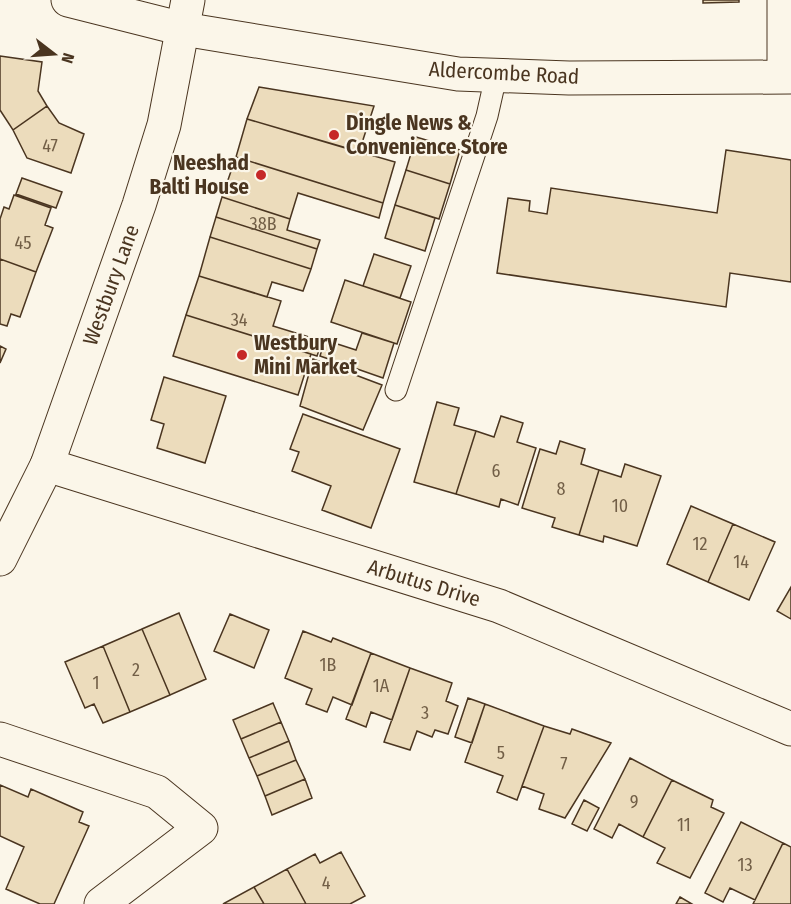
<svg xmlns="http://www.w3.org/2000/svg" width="791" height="904" font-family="'Fira Sans Condensed',sans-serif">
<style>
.building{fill:#ecdcbc;stroke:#4a3520;stroke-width:1.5}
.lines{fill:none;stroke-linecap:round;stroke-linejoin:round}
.service-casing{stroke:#4a3520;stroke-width:23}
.minor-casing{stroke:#4a3520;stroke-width:35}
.tertiary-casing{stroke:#4a3520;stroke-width:35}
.service{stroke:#fbf6e9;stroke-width:21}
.minor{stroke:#fbf6e9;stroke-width:33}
.tertiary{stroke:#fbf6e9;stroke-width:33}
.poi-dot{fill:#c62828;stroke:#fbf6e9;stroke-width:2}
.labels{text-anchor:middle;stroke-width:4.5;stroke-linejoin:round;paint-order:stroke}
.number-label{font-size:18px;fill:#725f47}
.street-label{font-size:21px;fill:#4a3520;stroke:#fbf6e9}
.poi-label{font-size:21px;font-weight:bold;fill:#4a3520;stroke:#fbf6e9;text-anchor:start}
</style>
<rect width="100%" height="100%" fill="#fbf6e9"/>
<path class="building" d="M 703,0 L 739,0 L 739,2 L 703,3 Z
M 0,56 L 42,62 L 38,91 L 47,106 L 13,130 L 0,110 Z
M 259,87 L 374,106 L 359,152 L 247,119 Z
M 47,106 L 59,123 L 84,134 L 71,173 L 27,158 L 13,130 Z
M 247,119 L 395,162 L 383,203 L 236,157 Z
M 416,137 L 460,150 L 450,184 L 406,170 Z
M 726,150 L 791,160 L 791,282 L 730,273 L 726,307 L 497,273 L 508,198 L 530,201 L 529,211 L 547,214 L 551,188 L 717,213 Z
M 236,157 L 383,203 L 379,218 L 298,193 L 290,219 L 222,197 Z
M 406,170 L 450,184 L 439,219 L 395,205 Z
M 22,178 L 62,192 L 56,208 L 16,194 Z
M 14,195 L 51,208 L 45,225 L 53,228 L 36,272 L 0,259 L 0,219 L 4,207 L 9,209 Z
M 222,197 L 290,219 L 287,230 L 320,240 L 317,249 L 216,217 Z
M 395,205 L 435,218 L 425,251 L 385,238 Z
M 216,217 L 317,249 L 311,269 L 210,237 Z
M 210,237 L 311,269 L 303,291 L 272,282 L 267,297 L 199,276 Z
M 374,254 L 411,266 L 400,298 L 363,286 Z
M 0,259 L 36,272 L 20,317 L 11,314 L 7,326 L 0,324 Z
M 199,276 L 281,301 L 273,326 L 322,341 L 317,356 L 186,315 Z
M 345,280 L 411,302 L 397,344 L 331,322 Z
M 186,315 L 311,354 L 298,395 L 173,356 Z
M 362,333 L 394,343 L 383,378 L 320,356 L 325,340 L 356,350 Z
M 0,346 L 6,349 L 0,363 Z
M 313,359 L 382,385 L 363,430 L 300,406 Z
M 164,377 L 226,396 L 205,463 L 157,448 L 164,424 L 151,420 Z
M 437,402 L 459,408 L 454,425 L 476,431 L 456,494 L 414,482 Z
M 303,414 L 400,449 L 371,528 L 322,510 L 331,486 L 292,471 L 299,452 L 290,449 Z
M 501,416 L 523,423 L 517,442 L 536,448 L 518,505 L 501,499 L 499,507 L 456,494 L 476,431 L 494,437 Z
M 560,441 L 585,449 L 581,464 L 599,470 L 579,535 L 552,527 L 555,518 L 522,508 L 540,449 L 556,454 Z
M 625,464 L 661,476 L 637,546 L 604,536 L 603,542 L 579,535 L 599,470 L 621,477 Z
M 691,506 L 733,524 L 708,582 L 667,564 Z
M 733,524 L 775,542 L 749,600 L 708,582 Z
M 791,587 L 791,619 L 777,611 Z
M 179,613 L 206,679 L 170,695 L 142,629 Z
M 230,614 L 269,630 L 254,668 L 214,651 Z
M 142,629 L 170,695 L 130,712 L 103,646 Z
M 303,631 L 331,642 L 333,638 L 371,653 L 352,705 L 333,697 L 327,712 L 306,704 L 312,689 L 285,678 Z
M 103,646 L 130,712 L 103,723 L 94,704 L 85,708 L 65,662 Z
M 371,653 L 410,668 L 392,720 L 371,712 L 366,727 L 346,719 Z
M 410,668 L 452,683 L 446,701 L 458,706 L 448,734 L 435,730 L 432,737 L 417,731 L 410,750 L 384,742 Z
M 468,698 L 485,704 L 472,743 L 455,737 Z
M 273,703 L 281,722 L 241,739 L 233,720 Z
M 485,704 L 544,726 L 517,800 L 497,792 L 503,776 L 465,762 Z
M 281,722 L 289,741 L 249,758 L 241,739 Z
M 544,726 L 570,734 L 572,729 L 611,743 L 565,818 L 539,809 L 544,794 L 522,786 Z
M 289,741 L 296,760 L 257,776 L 249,758 Z
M 630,758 L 672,780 L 643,837 L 619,824 L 612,838 L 594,829 Z
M 296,760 L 305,779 L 265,796 L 257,776 Z
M 305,779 L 312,798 L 272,815 L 265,796 Z
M 672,780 L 713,800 L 711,807 L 724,813 L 690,878 L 657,863 L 665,848 L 643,837 Z
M 0,785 L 28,797 L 31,789 L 83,812 L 79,822 L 89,826 L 54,904 L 40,904 L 6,889 L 24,847 L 0,836 Z
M 584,800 L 599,808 L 587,831 L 572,824 Z
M 741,822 L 783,843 L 755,900 L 730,888 L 723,902 L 705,893 Z
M 783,843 L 791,847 L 791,904 L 753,904 Z
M 341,852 L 365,896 L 350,904 L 306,904 L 287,869 L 315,854 L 320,863 Z
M 287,869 L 306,904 L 264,904 L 254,887 Z
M 254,887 L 264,904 L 223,904 Z
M 680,897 L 692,904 L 676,904 Z"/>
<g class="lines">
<defs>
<path id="service" d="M 396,390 L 487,116 L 496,76"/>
<path id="minor" d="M 68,0 L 183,29 L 458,74 L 569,78 L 791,77
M 784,77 L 784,0
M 47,465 L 499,606 L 791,729
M 0,739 L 157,792 L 201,828 L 101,904"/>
<path id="tertiary" d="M 0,559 L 47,465 L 139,205 L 164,125 L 188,0"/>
</defs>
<use href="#service" class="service-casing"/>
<use href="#minor" class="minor-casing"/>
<use href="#tertiary" class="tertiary-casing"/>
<use href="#service" class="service"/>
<use href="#minor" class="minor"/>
<use href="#tertiary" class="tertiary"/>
</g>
<g class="poi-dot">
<circle cx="334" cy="135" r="6"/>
<circle cx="261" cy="175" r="6"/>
<circle cx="242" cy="355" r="6"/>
</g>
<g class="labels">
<g class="number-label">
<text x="50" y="152">47</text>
<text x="263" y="230">38B</text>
<text x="23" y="249">45</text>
<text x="239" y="326">34</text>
<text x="496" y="477">6</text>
<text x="561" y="495">8</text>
<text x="620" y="512">10</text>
<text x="700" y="550">12</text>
<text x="741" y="568">14</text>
<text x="328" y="671">1B</text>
<text x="136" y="676">2</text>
<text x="96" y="689">1</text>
<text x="381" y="692">1A</text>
<text x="425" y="719">3</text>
<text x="501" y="759">5</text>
<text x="564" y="770">7</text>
<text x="634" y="808">9</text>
<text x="684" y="831">11</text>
<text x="745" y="871">13</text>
<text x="326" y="889">4</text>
</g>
<g class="street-label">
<text transform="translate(504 73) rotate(3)" y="7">Aldercombe Road</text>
<text transform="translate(111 285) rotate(-70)" y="7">Westbury Lane</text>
<text transform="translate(424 583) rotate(17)" y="7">Arbutus Drive</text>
</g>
<g class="poi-label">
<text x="346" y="130">Dingle News &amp;<tspan x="346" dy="24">Convenience Store</tspan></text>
<text x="249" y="170" text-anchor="end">Neeshad<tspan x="249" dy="24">Balti House</tspan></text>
<text x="254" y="350">Westbury<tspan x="254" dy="24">Mini Market</tspan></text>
</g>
</g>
<g transform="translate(54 54) rotate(107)" stroke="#fbf6e9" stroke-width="4.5" paint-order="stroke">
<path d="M0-4.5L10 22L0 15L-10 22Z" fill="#4a3520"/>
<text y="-9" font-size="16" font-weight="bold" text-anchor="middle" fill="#4a3520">N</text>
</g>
</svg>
